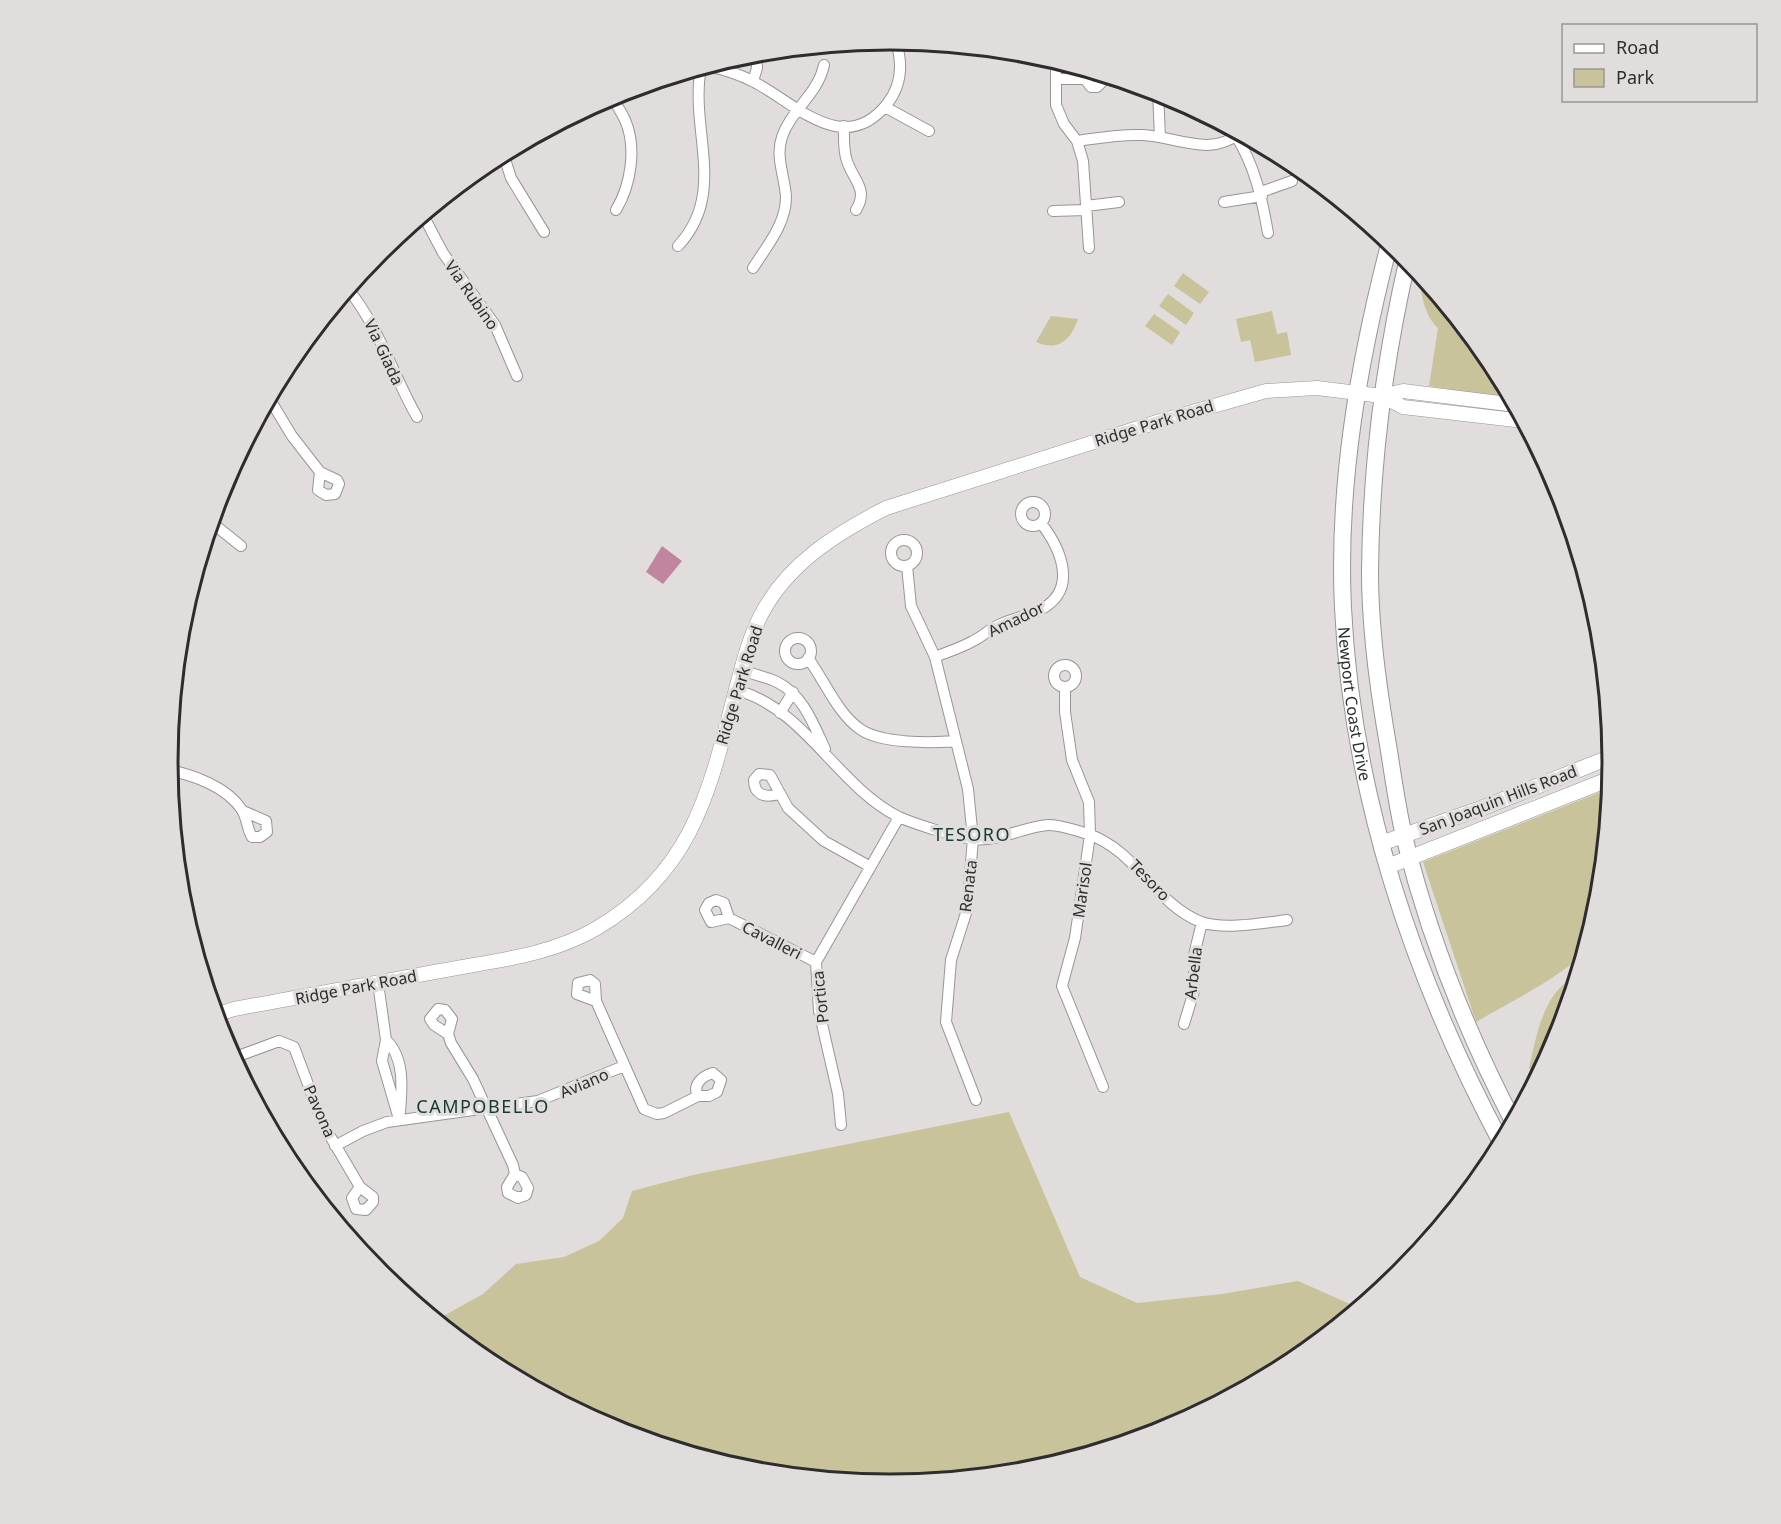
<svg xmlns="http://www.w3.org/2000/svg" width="1781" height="1524" font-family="'Noto Sans',sans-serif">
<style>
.green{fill:#c9c39b}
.water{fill:#c1869f}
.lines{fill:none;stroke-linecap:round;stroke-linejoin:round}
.minor-casing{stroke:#989594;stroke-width:12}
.tertiary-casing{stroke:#989594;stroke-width:15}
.secondary-casing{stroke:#989594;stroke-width:16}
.primary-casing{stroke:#989594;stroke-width:18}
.minor{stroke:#fff;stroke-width:10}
.tertiary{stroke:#fff;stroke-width:14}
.secondary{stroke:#fff;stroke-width:15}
.primary{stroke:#fff;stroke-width:16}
.labels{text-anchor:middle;stroke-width:6;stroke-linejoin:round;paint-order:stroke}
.street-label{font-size:16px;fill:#2e2d2d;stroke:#e1dddc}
.neighbourhood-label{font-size:18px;letter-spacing:1.5px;fill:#173833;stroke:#e1dddc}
.rim{fill:none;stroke:#2e2d2d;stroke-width:3}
</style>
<rect width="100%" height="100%" fill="#e1dddc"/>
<path class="green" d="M 1183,273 L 1209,292 L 1200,304 L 1174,286 Z
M 1422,276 L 1492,361 L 1507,389 L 1505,398 L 1429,386 L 1438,328 C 1426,318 1418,291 1422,276 Z
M 1168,294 L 1194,313 L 1186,325 L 1159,306 Z
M 1272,311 L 1277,334 L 1287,332 L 1291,355 L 1255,362 L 1250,340 L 1241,342 L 1236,319 Z
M 1154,314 L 1180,332 L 1172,345 L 1145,326 Z
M 1051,316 L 1078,319 C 1071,340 1058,352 1036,342 Z
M 1611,788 C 1606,836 1608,905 1586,948 C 1574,971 1501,1007 1476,1022 L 1423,862 Z
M 1578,975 L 1558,1039 L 1536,1081 L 1529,1068 C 1537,1034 1543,991 1578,975 Z
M 1009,1112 L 1080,1277 L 1137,1303 L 1222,1294 L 1298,1281 L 1359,1308 L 1292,1363 L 1167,1430 L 1031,1471 L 891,1485 L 749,1471 L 614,1430 L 489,1363 L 436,1320 L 483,1294 L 516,1264 L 564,1257 L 599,1241 L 623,1218 L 632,1191 L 693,1175 Z"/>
<path class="water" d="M 662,546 L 682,561 L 663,584 L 646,572 Z"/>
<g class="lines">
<defs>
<path id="minor" d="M 1056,60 L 1056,105 L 1064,124 L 1077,141 L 1083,161 L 1089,248
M 707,66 C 723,69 739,74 754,82 C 795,103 844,158 887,104 C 902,85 903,62 895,39
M 1057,79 L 1085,79
M 1085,79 L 1091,87 L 1097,87 L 1102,82 L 1102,74
M 753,81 L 757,68 L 756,52
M 1158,91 L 1160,137
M 612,95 C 615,104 621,111 625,120 C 637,147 631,185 616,210
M 885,107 L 929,131
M 844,126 C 844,137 843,150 847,161 C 853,180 869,189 856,210
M 1236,136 C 1255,166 1262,199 1268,233
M 1077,141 C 1099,138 1120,134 1142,135 C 1175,136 1210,158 1240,133
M 503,153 L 511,178 L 544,232
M 1261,192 L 1292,181
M 1224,202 L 1262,196
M 1086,206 L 1119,202
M 1053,211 L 1086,210
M 423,215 L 443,253 L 495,325 L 517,376
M 678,246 C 728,193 689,129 701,68
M 753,268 C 767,246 786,224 786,197 C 785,177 775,157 782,137 C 791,110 818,94 824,65
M 348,289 C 379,327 393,375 417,417
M 269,398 L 292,436 L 320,472 L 337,480 L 339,484 L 335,494 L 326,495 L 318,490 L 320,472
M1021 514a12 12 0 1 1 24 0a12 12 0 1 1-24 0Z
M 211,522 L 241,546
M891 553a13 13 0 1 1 26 0a13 13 0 1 1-26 0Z
M 907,566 L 911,606 L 935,657 L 968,789 L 973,839 L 967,910 L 951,960 L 946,1022 L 976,1100
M785 651a13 13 0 1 1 26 0a13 13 0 1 1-26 0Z
M 935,657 C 947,652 961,648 973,641 C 983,636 991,628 1001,624 C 1013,618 1027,616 1040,610 C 1079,590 1061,549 1041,523
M 808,658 C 824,680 838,714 860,729 C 881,744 932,743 956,741
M1054 676a11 11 0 1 1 22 0a11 11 0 1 1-22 0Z
M 741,669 C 752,675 765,676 777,682 C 803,695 813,723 825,749
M 1065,687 L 1065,712 L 1072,760 L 1089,802 L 1090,835 L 1075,938 L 1062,986 L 1103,1087
M 736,690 C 805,708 837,786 899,817 C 912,823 958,838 973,839 C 998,842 1023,827 1048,825 C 1059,824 1077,831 1088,834 C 1137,851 1154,903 1201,922 C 1224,930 1263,923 1287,920
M 780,713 L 793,692
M 168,770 C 194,775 227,787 242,810 C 247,818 247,829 252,837 L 260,837 L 267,832 L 266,821 L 243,811
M 779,794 C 765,798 754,795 754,780 L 759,774 L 770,775 L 788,808 L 824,841 L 869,866
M 729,918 L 724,903 L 716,900 L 709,903 L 705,910 L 711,922 L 729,918 L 816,962
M 378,983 L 386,1040 L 382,1061 L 399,1119
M 596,1001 L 577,994 L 578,983 L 590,980 L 595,984 L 596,1001 L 644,1109 L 657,1114 L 664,1113 L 698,1096 L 709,1096 L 717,1092 L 721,1080 L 713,1073 C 702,1076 692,1085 698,1096
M 1184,1024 L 1194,991 L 1194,955 L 1202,922
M 448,1034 L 434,1025 L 430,1019 L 438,1009 L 445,1010 L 452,1019 L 448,1034 L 451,1043 L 473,1079 L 513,1165 L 515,1174 L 507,1187 L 508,1193 L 518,1198 L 526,1195 L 528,1188 L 522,1177 L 515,1174
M 386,1040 C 405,1058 402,1088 400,1112
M 233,1058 L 279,1041 L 294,1047 L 323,1124 L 360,1187 L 373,1197 L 373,1202 L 366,1210 L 356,1209 L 352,1198 L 360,1187
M 841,1125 L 838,1094 L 819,1011 L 816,962 L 899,817
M 335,1146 L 363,1131 L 387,1122 L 538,1101 L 624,1066"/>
<path id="tertiary" d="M 1382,396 L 1403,391 L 1516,405
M 215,1015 L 234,1009 C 302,996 371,984 440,971 C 492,961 550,956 597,928 C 693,871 709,792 735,693 C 742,667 748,640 761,615 C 787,564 837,533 886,508 L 1157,422 L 1266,391 L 1317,388 L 1382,396 L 1403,407 L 1524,421"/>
<path id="secondary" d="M 1382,843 L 1482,808 L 1613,756
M 1389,866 L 1612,778"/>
<g id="primary">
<path id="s1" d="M 1390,241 C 1359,360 1337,485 1343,608 C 1352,796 1414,979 1502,1144"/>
<path d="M 1408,258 C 1384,361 1371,466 1370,572 C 1370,626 1377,680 1386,733 C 1392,767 1396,802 1404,836 C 1428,934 1467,1033 1514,1123"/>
</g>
</defs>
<use href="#minor" class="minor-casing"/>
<use href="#tertiary" class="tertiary-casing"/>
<use href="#secondary" class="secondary-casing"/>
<use href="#primary" class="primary-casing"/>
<use href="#minor" class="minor"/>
<use href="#tertiary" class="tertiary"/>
<use href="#secondary" class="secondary"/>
<use href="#primary" class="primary"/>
</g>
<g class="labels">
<g class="street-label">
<text transform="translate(472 295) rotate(55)" y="6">Via Rubino</text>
<text transform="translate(384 352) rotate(65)" y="6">Via Giada</text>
<text transform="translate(1154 423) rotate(-17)" y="6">Ridge Park Road</text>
<text transform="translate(1016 619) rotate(-26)" y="6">Amador</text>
<text transform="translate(739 685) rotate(-73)" y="6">Ridge Park Road</text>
<text dy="6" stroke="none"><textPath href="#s1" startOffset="468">Newport Coast Drive</textPath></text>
<text transform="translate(1498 800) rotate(-21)" y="6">San Joaquin Hills Road</text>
<text transform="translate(1150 880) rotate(46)" y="6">Tesoro</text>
<text transform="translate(968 886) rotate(-83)" y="6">Renata</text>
<text transform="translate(1082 890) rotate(-82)" y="6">Marisol</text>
<text transform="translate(772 940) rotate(27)" y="6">Cavalleri</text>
<text transform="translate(1193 973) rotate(-83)" y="6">Arbella</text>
<text transform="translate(356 987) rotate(-11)" y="6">Ridge Park Road</text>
<text transform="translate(820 997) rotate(-96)" y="6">Portica</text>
<text transform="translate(584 1083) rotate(-23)" y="6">Aviano</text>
<text transform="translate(320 1111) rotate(66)" y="6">Pavona</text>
</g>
<g class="neighbourhood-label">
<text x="972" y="841">TESORO</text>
<text x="483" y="1113">CAMPOBELLO</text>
</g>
</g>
<path d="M0 0H1781V1524H0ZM178 762a712 712 0 1 1 1424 0a712 712 0 1 1-1424 0Z" fill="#e1dddc" fill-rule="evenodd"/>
<path class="rim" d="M178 762a712 712 0 1 1 1424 0a712 712 0 1 1-1424 0Z"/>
<rect x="1562" y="24" width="195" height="78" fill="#e1dddc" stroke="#999796" stroke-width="1.5"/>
<rect x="1574" y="44" width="30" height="9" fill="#ffffff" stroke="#999796" stroke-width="1.5"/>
<text x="1616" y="54" font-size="18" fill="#2e2d2d">Road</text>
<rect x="1574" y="69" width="30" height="18" fill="#c9c39b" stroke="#999796" stroke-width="1.5"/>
<text x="1616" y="84" font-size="18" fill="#2e2d2d">Park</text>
</svg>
